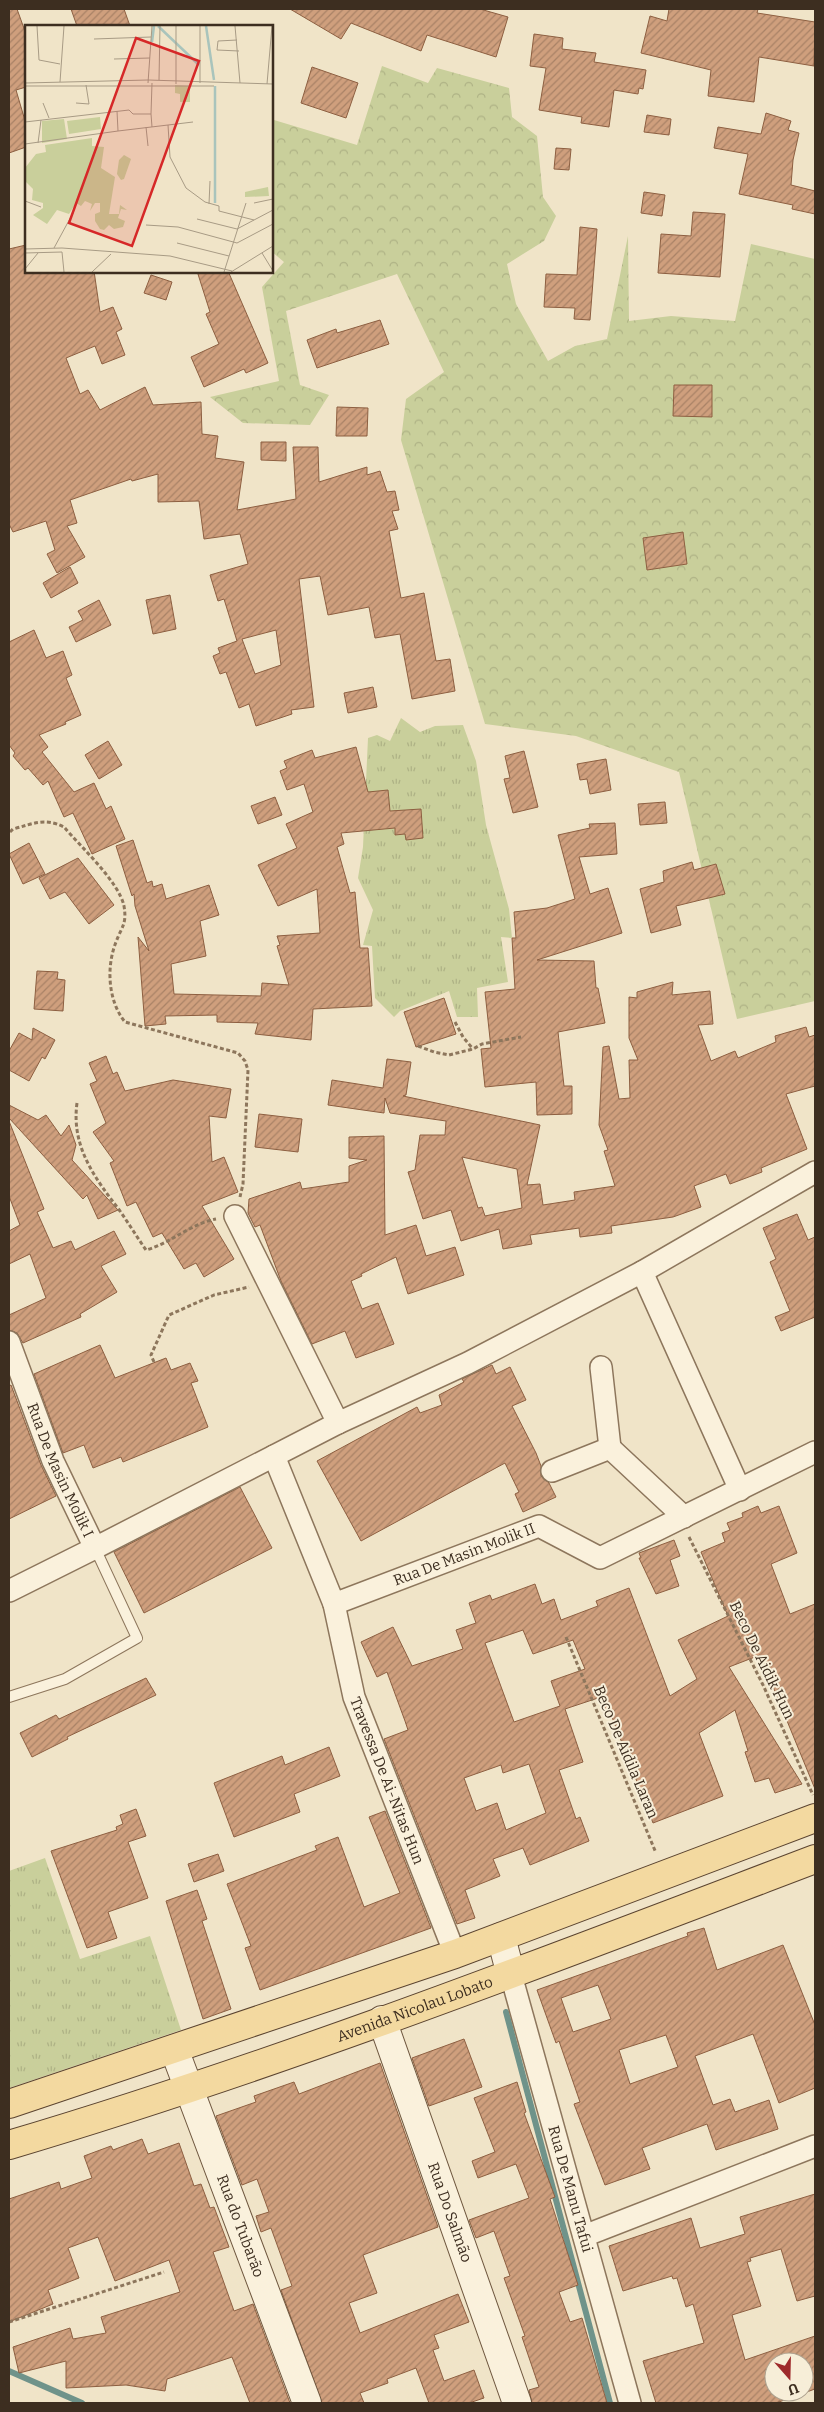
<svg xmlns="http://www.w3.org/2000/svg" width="824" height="2412" font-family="Bitter,serif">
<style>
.grass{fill:url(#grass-tufts)}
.forest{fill:url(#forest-crowns)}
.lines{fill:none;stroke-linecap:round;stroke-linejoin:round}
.stream{stroke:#6f938a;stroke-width:6}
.building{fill:url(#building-hatch);stroke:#8d5f41;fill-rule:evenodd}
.lane-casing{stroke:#8d765c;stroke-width:12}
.street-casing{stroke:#8d765c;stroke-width:24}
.secondary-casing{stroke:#6f573f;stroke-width:30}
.primary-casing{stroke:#5b4430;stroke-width:30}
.path{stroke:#8d765c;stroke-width:3;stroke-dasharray:4 2.5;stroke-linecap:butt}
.lane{stroke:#faf1dc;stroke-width:10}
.street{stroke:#faf1dc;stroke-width:21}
.secondary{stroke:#faf1dc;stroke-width:28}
.primary{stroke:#f3d9a0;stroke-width:28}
.labels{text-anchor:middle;stroke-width:4;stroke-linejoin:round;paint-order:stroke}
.street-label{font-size:15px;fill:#3d2e20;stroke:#f7eed8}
.inset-river{fill:none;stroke:#a9c4bc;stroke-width:2.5}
.inset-road{fill:none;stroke:#a89b85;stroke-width:1}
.view{fill:#d62828;fill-opacity:0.15;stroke:#d62828;stroke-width:2.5}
.inset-edge{fill:none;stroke:#3d2e20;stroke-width:2.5}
</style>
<defs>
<pattern id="grass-tufts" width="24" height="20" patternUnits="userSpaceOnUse" patternTransform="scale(1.25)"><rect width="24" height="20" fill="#c9cf9b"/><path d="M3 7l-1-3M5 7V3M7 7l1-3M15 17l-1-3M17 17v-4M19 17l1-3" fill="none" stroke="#aeb285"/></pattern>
<pattern id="forest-crowns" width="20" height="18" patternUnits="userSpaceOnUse" patternTransform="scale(1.25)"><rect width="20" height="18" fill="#c9cf9b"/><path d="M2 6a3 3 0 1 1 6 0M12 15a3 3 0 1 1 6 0" fill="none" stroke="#aeb285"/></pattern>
<pattern id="building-hatch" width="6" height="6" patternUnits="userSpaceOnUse" patternTransform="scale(1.25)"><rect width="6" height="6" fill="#cf9f7d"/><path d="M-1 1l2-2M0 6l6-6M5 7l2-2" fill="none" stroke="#a98266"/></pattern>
</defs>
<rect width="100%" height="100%" fill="#f0e4c8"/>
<path class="grass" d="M 401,718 L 420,732 L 435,726 L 463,725 L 476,761 L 486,825 L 509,909 L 512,938 L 501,937 L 508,982 L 477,988 L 478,1017 L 457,1017 L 449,991 L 400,1011 L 394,1017 L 375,998 L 372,946 L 363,945 L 373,910 L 358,878 L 363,847 L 368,738 L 377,735 L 390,741 Z
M 45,1858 L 80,1959 L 150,1936 L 181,2030 L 9,2088 L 9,1871 Z"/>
<path class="forest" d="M 382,66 L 428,83 L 437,68 L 509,88 L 512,117 L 537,136 L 543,197 L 556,216 L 544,241 L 507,264 L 516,304 L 548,361 L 575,346 L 607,339 L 628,236 L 629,321 L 671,316 L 735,321 L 751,244 L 815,259 L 815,1001 L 737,1019 L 679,772 L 576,736 L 485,724 L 401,440 L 406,399 L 444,372 L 397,274 L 286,311 L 300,385 L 329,395 L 310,425 L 243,423 L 210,397 L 279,381 L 262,287 L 284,262 L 271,251 L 271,124 L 274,120 L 357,145 Z"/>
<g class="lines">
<path class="stream" d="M 506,2012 L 610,2403
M 9,2371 L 82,2403"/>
</g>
<path class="building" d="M 9,9 L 17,9 L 26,34 L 26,87 L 16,90 L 26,124 L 26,147 L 9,153 Z
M 71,9 L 124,9 L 130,26 L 77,26 Z
M 290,9 L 480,9 L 508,17 L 496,57 L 427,35 L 421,51 L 351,23 L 341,39 Z
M 669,9 L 758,9 L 757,13 L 815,22 L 814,66 L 759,57 L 754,102 L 708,96 L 711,70 L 641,53 L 650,16 L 667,21 Z
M 534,34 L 563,38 L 562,49 L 596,53 L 594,62 L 646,70 L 643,89 L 639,88 L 638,94 L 614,90 L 609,127 L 581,123 L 582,117 L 539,110 L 546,68 L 530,66 Z
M 312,67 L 358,83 L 346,118 L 301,103 Z
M 766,113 L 791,121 L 788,130 L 799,133 L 793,160 L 791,185 L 815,191 L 815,214 L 792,209 L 793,205 L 739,194 L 748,154 L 714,148 L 718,127 L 761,134 Z
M 647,115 L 671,119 L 669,135 L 644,132 Z
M 556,148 L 571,149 L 569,170 L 554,169 Z
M 644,192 L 665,195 L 662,216 L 641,213 Z
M 693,212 L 725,214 L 720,277 L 658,273 L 661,234 L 691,236 Z
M 580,227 L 597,229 L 590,320 L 574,319 L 575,308 L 544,307 L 546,274 L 577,275 Z
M 26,245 L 26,271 L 94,271 L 100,312 L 113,307 L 122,329 L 116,332 L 125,355 L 102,364 L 95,346 L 66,358 L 80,394 L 88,390 L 100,410 L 145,387 L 153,405 L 201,402 L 202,434 L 218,436 L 215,458 L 244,462 L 237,510 L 296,499 L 293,447 L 318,447 L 319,482 L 367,467 L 367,475 L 380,471 L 387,492 L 395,491 L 399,510 L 392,511 L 398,529 L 389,531 L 401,598 L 424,593 L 436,661 L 450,659 L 455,691 L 412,699 L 400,634 L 375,638 L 369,607 L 328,615 L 320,576 L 299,579 L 314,707 L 291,710 L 292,714 L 256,726 L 249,704 L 239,708 L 226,672 L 220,674 L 213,656 L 220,653 L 218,648 L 237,641 L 224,599 L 218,601 L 210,575 L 248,564 L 240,534 L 204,539 L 199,501 L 158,502 L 158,474 L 132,481 L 131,479 L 70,500 L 77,523 L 67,526 L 85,557 L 57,573 L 47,554 L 55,550 L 46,521 L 13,532 L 9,524 L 9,249 ZM 276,630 L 281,665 L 255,674 L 242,639 Z
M 197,271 L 228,271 L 268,363 L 246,373 L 244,369 L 204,387 L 191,357 L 219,344 L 206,314 L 210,312 Z
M 151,275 L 172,282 L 166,300 L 144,293 Z
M 380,320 L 389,344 L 317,368 L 307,340 L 336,329 L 337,333 Z
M 674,385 L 712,385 L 712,417 L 673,416 Z
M 337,407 L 368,408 L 367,436 L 336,436 Z
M 261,442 L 286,442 L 286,461 L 261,460 Z
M 683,532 L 687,564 L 647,570 L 643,538 Z
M 70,567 L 78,583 L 51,598 L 43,583 Z
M 170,595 L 176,629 L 153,634 L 146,600 Z
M 99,600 L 111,625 L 76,642 L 69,627 L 83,620 L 78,611 Z
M 34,630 L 46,658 L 63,651 L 72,675 L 66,678 L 81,715 L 65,722 L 66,724 L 39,735 L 48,747 L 42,752 L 74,792 L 94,783 L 106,809 L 111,806 L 125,839 L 92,854 L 73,813 L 64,817 L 48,781 L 43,785 L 28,768 L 25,770 L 13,756 L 15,753 L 9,745 L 9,642 Z
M 373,687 L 377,707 L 348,713 L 344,693 Z
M 108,741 L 122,765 L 99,779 L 85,755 Z
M 356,747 L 368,792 L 388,790 L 390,811 L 421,809 L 423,838 L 406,840 L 405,834 L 395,835 L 395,828 L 341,833 L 344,844 L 337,847 L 350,893 L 355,892 L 360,948 L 368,948 L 372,1006 L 313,1009 L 311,1040 L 255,1034 L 258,1023 L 217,1022 L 217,1015 L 165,1016 L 166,1024 L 145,1026 L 138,937 L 149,951 L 135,906 L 134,894 L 132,896 L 116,846 L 133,840 L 147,883 L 152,881 L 153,887 L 162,884 L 166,899 L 209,885 L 219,915 L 200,921 L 206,956 L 171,964 L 174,994 L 261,996 L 262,983 L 289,985 L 277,946 L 280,945 L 277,936 L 320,933 L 317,889 L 278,906 L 258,865 L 297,848 L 286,824 L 313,812 L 304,784 L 287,790 L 280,771 L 287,768 L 284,761 L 312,750 L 315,758 Z
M 524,751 L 538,807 L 513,813 L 504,779 L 510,778 L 505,756 Z
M 606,759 L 611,790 L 590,794 L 587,779 L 580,780 L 577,764 Z
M 275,797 L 282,815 L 258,824 L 251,806 Z
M 665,802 L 667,823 L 640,825 L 638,804 Z
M 615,823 L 617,854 L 579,857 L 590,894 L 608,888 L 622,933 L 537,960 L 594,961 L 596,988 L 598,988 L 605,1023 L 558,1032 L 564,1086 L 572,1086 L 572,1114 L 537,1115 L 536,1082 L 485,1087 L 481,1049 L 491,1048 L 485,992 L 515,989 L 512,938 L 516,938 L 514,912 L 547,908 L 575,899 L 558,835 L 590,828 L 589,824 Z
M 29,843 L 45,874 L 23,884 L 9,854 Z
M 78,858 L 114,905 L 89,924 L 65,892 L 50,899 L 39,878 Z
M 692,862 L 694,870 L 716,864 L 725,894 L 676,906 L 681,925 L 651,933 L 640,889 L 664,882 L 663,871 Z
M 37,971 L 58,972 L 57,979 L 65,980 L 63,1011 L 34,1009 Z
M 673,982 L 672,995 L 710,991 L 713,1024 L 698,1025 L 711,1061 L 735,1051 L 738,1058 L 776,1042 L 775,1036 L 806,1027 L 809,1037 L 815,1035 L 815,1086 L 786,1094 L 807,1149 L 761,1168 L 762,1172 L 730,1184 L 726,1174 L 694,1186 L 701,1207 L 673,1217 L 611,1226 L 612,1233 L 580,1237 L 579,1228 L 530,1235 L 532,1244 L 503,1249 L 499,1229 L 461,1241 L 451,1210 L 423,1219 L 408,1172 L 415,1170 L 420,1135 L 445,1135 L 446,1121 L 390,1113 L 385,1098 L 384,1113 L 328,1105 L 332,1080 L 383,1088 L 387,1059 L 411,1062 L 406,1095 L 403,1096 L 540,1125 L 527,1185 L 540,1184 L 543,1205 L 575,1200 L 574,1192 L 615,1186 L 604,1151 L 608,1150 L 599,1125 L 603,1047 L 609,1046 L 619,1099 L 630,1098 L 629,1060 L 638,1060 L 629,1038 L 629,997 L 637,998 L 637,992 ZM 462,1157 L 517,1169 L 522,1208 L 485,1216 L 482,1207 L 478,1208 Z
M 444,998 L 456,1034 L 416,1047 L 404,1012 Z
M 33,1028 L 55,1040 L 45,1059 L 42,1057 L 29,1081 L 9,1070 L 9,1051 L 19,1033 L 32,1040 Z
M 106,1056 L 113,1074 L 117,1072 L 125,1091 L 173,1080 L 231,1089 L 226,1118 L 209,1116 L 212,1162 L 224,1157 L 238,1192 L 202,1206 L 234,1259 L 204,1277 L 196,1263 L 184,1269 L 162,1233 L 153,1237 L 136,1202 L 127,1206 L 110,1163 L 114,1161 L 93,1132 L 106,1123 L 90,1084 L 97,1081 L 89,1063 Z
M 9,1105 L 38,1120 L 46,1115 L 61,1136 L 69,1125 L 76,1145 L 72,1160 L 118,1210 L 98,1219 L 87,1195 L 83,1199 L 9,1118 Z
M 259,1114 L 302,1119 L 298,1152 L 255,1147 Z
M 9,1121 L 44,1209 L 37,1212 L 53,1248 L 71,1241 L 75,1250 L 114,1231 L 126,1254 L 101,1266 L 117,1292 L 80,1314 L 81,1317 L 23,1343 L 17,1333 L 9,1330 L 9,1315 L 46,1298 L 30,1254 L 9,1264 L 9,1231 L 20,1225 L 9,1196 Z
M 384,1136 L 385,1235 L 416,1225 L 426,1256 L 455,1247 L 464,1275 L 408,1294 L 396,1257 L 361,1274 L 362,1276 L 351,1281 L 362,1309 L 378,1303 L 394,1344 L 356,1358 L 345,1331 L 312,1344 L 281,1281 L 260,1225 L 255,1227 L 248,1213 L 249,1199 L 300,1182 L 302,1189 L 349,1182 L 349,1166 L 367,1160 L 349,1158 L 349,1137 Z
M 797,1214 L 808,1240 L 815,1237 L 815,1317 L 781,1331 L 775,1317 L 790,1311 L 770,1262 L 776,1259 L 763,1228 Z
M 100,1345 L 115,1378 L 166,1358 L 171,1370 L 190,1363 L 198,1381 L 191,1383 L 208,1427 L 123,1462 L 121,1457 L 93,1468 L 84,1445 L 63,1453 L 34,1374 Z
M 492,1365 L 496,1374 L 510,1367 L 526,1400 L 512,1406 L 536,1453 L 541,1466 L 541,1476 L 549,1483 L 556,1497 L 523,1512 L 515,1494 L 519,1492 L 505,1463 L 361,1541 L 317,1461 L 417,1407 L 420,1413 L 442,1405 L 439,1395 L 464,1382 L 462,1379 Z
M 11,1385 L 41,1465 L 56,1496 L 9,1519 L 9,1386 Z
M 240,1487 L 272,1548 L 144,1613 L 114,1552 Z
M 758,1506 L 761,1513 L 779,1506 L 797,1553 L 771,1564 L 790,1614 L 815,1604 L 815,1789 L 760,1655 L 729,1667 L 802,1784 L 775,1793 L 769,1778 L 755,1782 L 745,1752 L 748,1751 L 735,1710 L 699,1733 L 723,1796 L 653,1823 L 610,1712 L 604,1714 L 598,1698 L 565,1709 L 583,1762 L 559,1770 L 576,1819 L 580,1817 L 589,1841 L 530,1865 L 523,1848 L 493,1859 L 500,1876 L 465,1890 L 475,1918 L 457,1924 L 384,1739 L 408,1730 L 405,1721 L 387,1672 L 377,1677 L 361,1642 L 393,1627 L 412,1666 L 463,1649 L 456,1630 L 476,1623 L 469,1603 L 490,1595 L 492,1600 L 535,1584 L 542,1604 L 554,1599 L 561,1620 L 598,1606 L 596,1601 L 629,1588 L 670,1696 L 697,1679 L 678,1640 L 728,1616 L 701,1552 L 725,1542 L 722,1533 L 730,1530 L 727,1523 L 743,1517 L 742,1513 ZM 523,1630 L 533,1654 L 573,1640 L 585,1669 L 551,1681 L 560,1706 L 514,1722 L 485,1643 ZM 529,1764 L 546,1813 L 506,1830 L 497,1803 L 476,1811 L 464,1778 L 501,1765 L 503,1773 Z
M 674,1540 L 680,1556 L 670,1560 L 679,1586 L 656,1594 L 639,1558 L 641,1558 L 639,1553 Z
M 146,1678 L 156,1695 L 67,1737 L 68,1739 L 32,1757 L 20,1733 L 56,1715 L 59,1719 Z
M 329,1747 L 340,1776 L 294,1794 L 300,1812 L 234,1837 L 214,1783 L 282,1756 L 285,1765 Z
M 136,1809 L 146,1836 L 128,1842 L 148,1898 L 108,1912 L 117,1938 L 87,1948 L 51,1851 L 117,1830 L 116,1827 L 123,1824 L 120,1815 Z
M 385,1811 L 431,1928 L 260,1990 L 245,1948 L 251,1946 L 227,1884 L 317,1850 L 315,1846 L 338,1837 L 364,1907 L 400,1893 L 369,1817 Z
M 218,1854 L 224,1871 L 194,1882 L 188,1864 Z
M 197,1890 L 207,1919 L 202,1921 L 231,2009 L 203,2019 L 166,1901 Z
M 704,1928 L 717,1970 L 783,1945 L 815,2025 L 815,2088 L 779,2103 L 753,2034 L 695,2056 L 713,2105 L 730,2099 L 735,2112 L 769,2100 L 778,2129 L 716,2150 L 707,2124 L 642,2148 L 650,2169 L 605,2185 L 574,2104 L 580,2102 L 559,2041 L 556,2043 L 537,1990 L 688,1936 L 687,1933 ZM 598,1985 L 611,2019 L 573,2032 L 561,1998 ZM 666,2035 L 678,2067 L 630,2084 L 619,2050 Z
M 464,2039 L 482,2087 L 429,2106 L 412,2058 Z
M 380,2063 L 438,2227 L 363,2255 L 377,2293 L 349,2303 L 360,2333 L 458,2294 L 469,2322 L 434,2335 L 439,2348 L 433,2350 L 444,2381 L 474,2370 L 484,2398 L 469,2403 L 429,2403 L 416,2368 L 387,2379 L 388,2383 L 360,2393 L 364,2403 L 322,2403 L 281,2290 L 292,2286 L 271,2228 L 261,2232 L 256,2216 L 269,2212 L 257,2179 L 242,2185 L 216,2116 L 256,2102 L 254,2096 L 294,2082 L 299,2094 Z
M 517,2082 L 526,2112 L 524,2113 L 555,2197 L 550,2199 L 578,2285 L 559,2292 L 570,2322 L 582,2318 L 607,2403 L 532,2403 L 529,2390 L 539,2387 L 522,2337 L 525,2336 L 504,2278 L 510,2276 L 494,2231 L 476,2238 L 469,2220 L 529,2198 L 516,2164 L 478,2178 L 472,2161 L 495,2152 L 474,2098 Z
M 142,2139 L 148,2154 L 179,2143 L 194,2186 L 201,2184 L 210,2208 L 214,2207 L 229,2247 L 213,2252 L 234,2311 L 253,2304 L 290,2403 L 250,2403 L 232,2357 L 167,2379 L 165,2391 L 126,2385 L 66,2388 L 66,2361 L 19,2373 L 13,2347 L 70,2328 L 73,2339 L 106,2333 L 101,2317 L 180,2292 L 169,2260 L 115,2281 L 98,2237 L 68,2248 L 79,2278 L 48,2290 L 53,2304 L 9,2322 L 9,2199 L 59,2182 L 61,2189 L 92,2178 L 84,2156 L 111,2146 L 113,2150 Z
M 815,2194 L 815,2296 L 797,2301 L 781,2249 L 750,2258 L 751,2261 L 747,2262 L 761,2306 L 732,2315 L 745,2360 L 815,2336 L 815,2389 L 776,2403 L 656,2403 L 643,2361 L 704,2343 L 693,2304 L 686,2307 L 677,2278 L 673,2279 L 672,2276 L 623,2291 L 609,2246 L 691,2218 L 700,2248 L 745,2234 L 740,2217 ZM 774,2362 L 804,2362 L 804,2392 L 774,2392 Z"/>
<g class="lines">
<defs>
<path id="lane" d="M 9,1697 L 65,1679 L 137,1638 L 95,1548"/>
<g id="street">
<path d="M 235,1216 L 338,1423"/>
<path d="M 642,1272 L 815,1172"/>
<path id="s1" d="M 9,1342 L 53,1461 L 95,1548 L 338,1423 L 468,1363 L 642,1272 L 740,1490"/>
<path d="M 601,1367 L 610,1448"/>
<path id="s2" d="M 274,1456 L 334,1604 L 539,1526 L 600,1558 L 815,1452"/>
<path d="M 552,1471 L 610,1448 L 684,1517"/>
<path d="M 9,1591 L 95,1548"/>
<path id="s3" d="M 334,1604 L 354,1697 L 455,1954"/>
<path id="s4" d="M 511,1975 L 630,2403"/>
<path d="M 584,2236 L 815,2146"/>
</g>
<g id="secondary">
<path d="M 501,1937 L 511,1975"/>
<path id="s5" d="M 382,2020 L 517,2403"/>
<path id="s6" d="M 174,2049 L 307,2403"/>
</g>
<g id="primary">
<path d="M 9,2104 L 455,1954 L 815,1818"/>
<path id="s7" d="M 9,2145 C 282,2064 549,1960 815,1859"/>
</g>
</defs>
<use href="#lane" class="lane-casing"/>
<use href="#street" class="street-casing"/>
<use href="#secondary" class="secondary-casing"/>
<use href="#primary" class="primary-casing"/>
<path class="path" d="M 10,832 L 13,829 C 33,824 44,817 64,827 C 81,847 119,882 124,906 C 127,924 122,926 116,942 C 106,967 108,1001 125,1022 L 238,1053 L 245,1061 L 248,1070 L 243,1184 L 240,1197
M 455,1022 L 463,1037 L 473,1049
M 418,1046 L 434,1052 L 449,1055 L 473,1049 L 482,1044 L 521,1037
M 77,1103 C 71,1147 95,1178 120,1211 C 129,1224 137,1237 146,1250 C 171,1243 190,1224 216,1219
M 154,1362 L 151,1355 L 169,1315 L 214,1295 L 249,1287
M 689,1537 L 763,1685 L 813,1795
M 566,1637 L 656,1853
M 9,2322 L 164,2272"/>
<use href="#lane" class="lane"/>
<use href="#street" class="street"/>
<use href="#secondary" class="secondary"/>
<use href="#primary" class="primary"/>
</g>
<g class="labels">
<g class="street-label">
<text dy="5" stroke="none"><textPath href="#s1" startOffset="138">Rua De Masin Molik I</textPath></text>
<text dy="5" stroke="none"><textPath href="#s2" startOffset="299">Rua De Masin Molik II</textPath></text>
<text transform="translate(762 1660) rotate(64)" y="5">Beco De Aidik Hun</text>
<text transform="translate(626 1752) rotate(67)" y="5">Beco De Aidila Laran</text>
<text dy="5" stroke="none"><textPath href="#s3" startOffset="185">Travessa De Ai-Nitas Hun</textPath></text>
<text dy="5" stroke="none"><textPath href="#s7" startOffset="428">Avenida Nicolau Lobato</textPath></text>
<text dy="5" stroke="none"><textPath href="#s4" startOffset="222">Rua De Manu Tafui</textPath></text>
<text dy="5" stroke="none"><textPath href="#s5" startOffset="204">Rua Do Salmão</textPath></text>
<text dy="5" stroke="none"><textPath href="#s6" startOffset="189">Rua do Tubarão</textPath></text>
</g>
</g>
<g transform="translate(25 25)">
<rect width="248" height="248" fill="#f0e4c8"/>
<path d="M 150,60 L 165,61 L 165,77 L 155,77 L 155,69 L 150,68 ZM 75,92 L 76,104 L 44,109 L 42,96 ZM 39,94 L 42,114 L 17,118 L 17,96 ZM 99,130 L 106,134 L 99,154 L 96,155 L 92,149 L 94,135 Z" fill="#c9cf9b"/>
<path d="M 67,113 L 67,121 L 79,122 L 76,143 L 90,152 L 84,189 L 94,189 L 95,180 L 102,185 L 96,184 L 93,193 L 100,196 L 98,202 L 89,204 L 84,200 L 79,205 L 75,204 L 70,196 L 70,189 L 75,187 L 75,178 L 70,178 L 65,186 L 67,179 L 60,176 L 56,181 L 51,178 L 44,189 L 32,185 L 22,199 L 8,190 L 18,183 L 18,178 L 7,175 L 8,164 L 0,156 L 0,143 L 11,129 L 21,127 L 20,120 Z" fill="#c9cf9b"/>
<path d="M 243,162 L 244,171 L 220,172 L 220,167 Z" fill="#c9cf9b"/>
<path class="inset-river" d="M 133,1 L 174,40M 181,1 L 189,55M 127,17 L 129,1M 190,61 L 190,91M 190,178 L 190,91"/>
<path class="inset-road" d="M 12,1 L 14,35 L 35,39M 175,1 L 175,58M 210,1 L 215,58M 69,14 L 126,12M 212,15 L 193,16 L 192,25 L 214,26M 89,34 L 125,33M 134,55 L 135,1M 35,57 L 39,1M 0,58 L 123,55 L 248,59M 123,58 L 127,1M 151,59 L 151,1M 242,59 L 247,1M 0,61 L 189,61M 18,78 L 24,93M 51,78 L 64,79 L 61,60M 92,86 L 93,106 L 143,100 L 145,132 L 161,163 L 180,177 L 194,181 L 194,186 L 229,195M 126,89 L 127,58M 0,97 L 104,85 L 108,89 L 126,89 L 127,102M 143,100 L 168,97M 121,102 L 123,121M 13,118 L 16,95M 0,119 L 93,106M 0,176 L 16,182M 229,178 L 248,174M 184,179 L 185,156M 172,194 L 212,204 L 248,185M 121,200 L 153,202 L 212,218 L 248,199M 152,218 L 204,231M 29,223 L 48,188M 0,224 L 37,223 L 145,231 L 207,246M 0,228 L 37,227 L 39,247M 237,228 L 248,246M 0,244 L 13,228M 67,247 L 86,229M 199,247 L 221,178M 206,247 L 248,221"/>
<path class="view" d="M 111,13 L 174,36 L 107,221 L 44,198 Z"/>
<rect width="248" height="248" class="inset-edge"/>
</g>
<rect width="824" height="2412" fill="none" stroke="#3d2e20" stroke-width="20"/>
<g transform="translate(789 2377) rotate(160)"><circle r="24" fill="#f7eed8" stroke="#ada18e"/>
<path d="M0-4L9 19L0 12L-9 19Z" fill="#9e2a2b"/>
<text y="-8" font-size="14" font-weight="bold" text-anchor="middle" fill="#3d2e20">U</text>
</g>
</svg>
